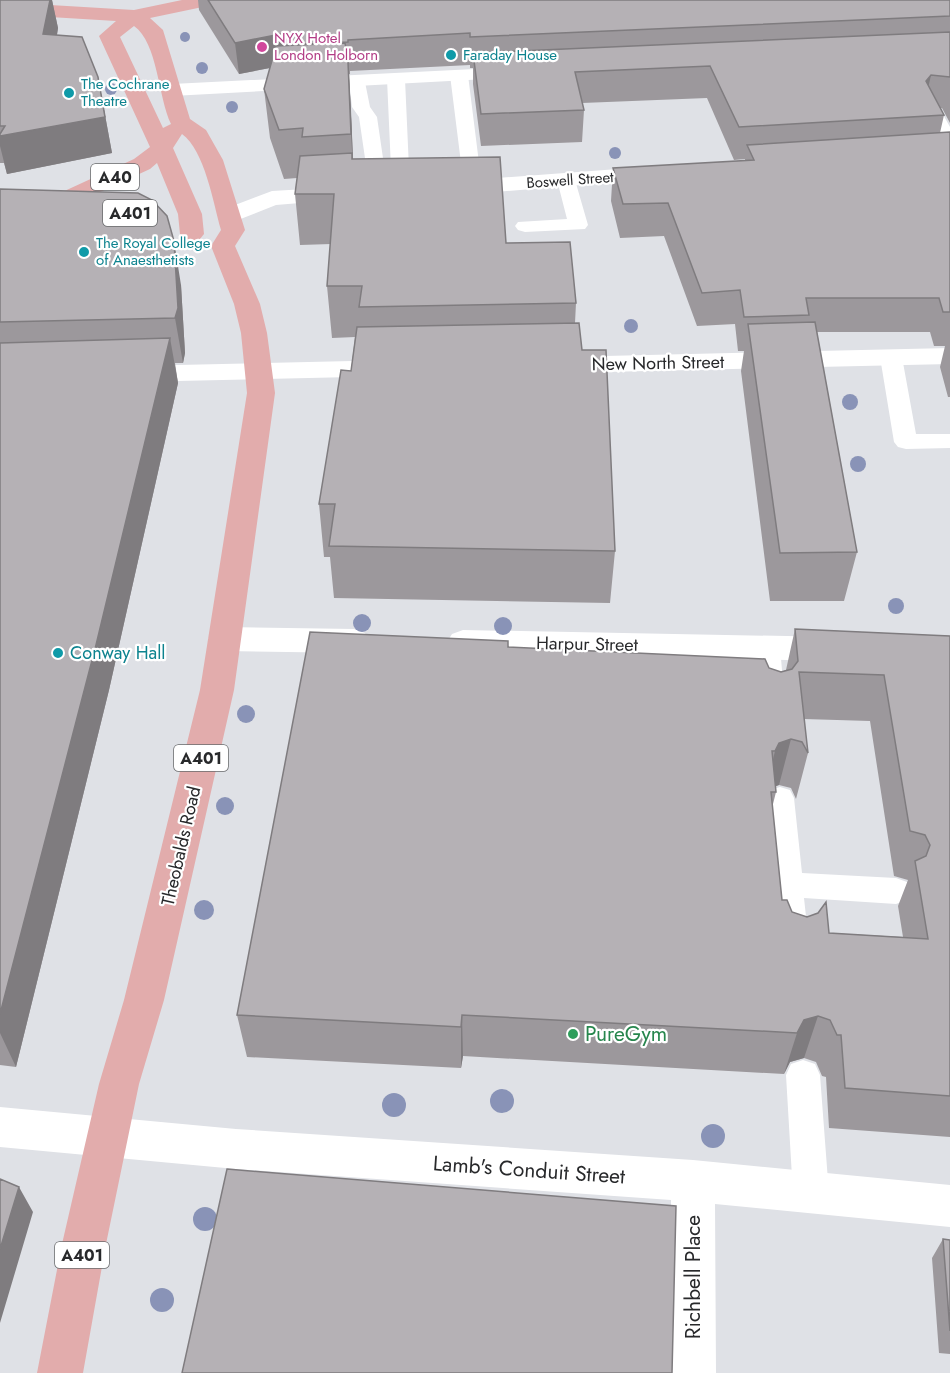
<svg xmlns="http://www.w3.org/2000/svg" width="950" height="1373" font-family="Jost,sans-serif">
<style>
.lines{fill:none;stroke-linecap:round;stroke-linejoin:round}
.lane{fill:#fff;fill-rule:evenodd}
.street{fill:#fff;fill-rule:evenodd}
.primary{fill:#e2acac;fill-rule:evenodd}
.tree{fill:#8993b7}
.wall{fill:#9c989c;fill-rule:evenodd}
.shaded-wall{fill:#7f7c7f}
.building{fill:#b5b1b5;stroke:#7f7c7f;stroke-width:1.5;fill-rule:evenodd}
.hotel-dot{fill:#d1479c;stroke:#fff;stroke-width:2}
.culture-dot{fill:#0f9aa8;stroke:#fff;stroke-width:2}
.leisure-dot{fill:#2e9e5b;stroke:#fff;stroke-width:2}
.labels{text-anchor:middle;stroke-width:4.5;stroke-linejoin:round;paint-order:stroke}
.far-hotel-label{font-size:15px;fill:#b23c85;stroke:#fff;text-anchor:start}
.far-culture-label{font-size:15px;fill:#0d838f;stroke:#fff;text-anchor:start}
.far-street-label{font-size:15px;fill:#28292b;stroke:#fff}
.shield{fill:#fff;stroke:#68696b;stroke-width:1.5}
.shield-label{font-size:16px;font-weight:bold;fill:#28292b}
.street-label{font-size:18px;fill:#28292b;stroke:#fff}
.culture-label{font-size:18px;fill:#0d838f;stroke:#fff;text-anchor:start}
.near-leisure-label{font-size:21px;fill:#27864d;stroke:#fff;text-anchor:start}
.near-street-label{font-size:21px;fill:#28292b;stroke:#fff}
</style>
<rect width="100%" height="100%" fill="#dfe1e6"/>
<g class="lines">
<path class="lane" d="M 459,70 L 465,71 L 468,75 L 482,187 L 480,191 L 466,191 L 464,187 L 450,75 L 453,71 Z
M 396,74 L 402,75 L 405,79 L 410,191 L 408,195 L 394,195 L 392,191 L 387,79 L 390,75 Z
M 358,76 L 364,77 L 370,107 L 377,117 L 384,165 L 382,169 L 368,169 L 366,165 L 359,117 L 352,107 L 349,81 L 352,77 Z
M 566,174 L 573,176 L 575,180 L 588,225 L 585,229 L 525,232 L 518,230 L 515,226 L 518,222 L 567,219 L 557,180 L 559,176 Z
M 891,351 L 899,352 L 902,357 L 916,434 L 950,434 L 950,448 L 906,449 L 898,447 L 894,442 L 880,357 L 883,352 Z
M 767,637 L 776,640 L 780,647 L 785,705 L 781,712 L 771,715 L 761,712 L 757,705 L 754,647 L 758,640 Z
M 780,787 L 790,790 L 794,798 L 802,873 L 896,878 L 907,882 L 911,891 L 907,900 L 896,904 L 804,898 L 809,944 L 804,953 L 793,957 L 782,953 L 777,944 L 766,798 L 770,790 Z
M 803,1060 L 815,1064 L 820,1075 L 829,1194 L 823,1206 L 811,1211 L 799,1206 L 793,1194 L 786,1075 L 791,1064 Z"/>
<path class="street" d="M 517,67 L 524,69 L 527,73 L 524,77 L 172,96 L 165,94 L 161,90 L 165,86 L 172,84 Z
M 932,108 L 940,109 L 950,127 L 950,154 L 942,152 L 921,114 L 924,109 Z
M 658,166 L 666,168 L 669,173 L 666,178 L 458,195 L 450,193 L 446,188 L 450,183 L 458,181 Z
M 340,187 L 348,189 L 352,194 L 348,199 L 276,205 L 238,220 L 230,222 L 222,220 L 218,215 L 222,210 L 272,191 Z
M 950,348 L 950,364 L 562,373 L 553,371 L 549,365 L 553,359 L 562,357 Z
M 396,360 L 405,362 L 409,368 L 405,374 L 396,376 L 133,382 L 124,380 L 120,374 L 124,368 L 133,366 Z
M 224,627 L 354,629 L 365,633 L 370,641 L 365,649 L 354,653 L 224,651 L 213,647 L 208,639 L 213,631 Z
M 463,630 L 837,637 L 848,641 L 853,649 L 848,657 L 837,661 L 463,654 L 452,650 L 447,642 L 452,634 Z
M 0,1107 L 236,1129 L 693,1160 L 950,1185 L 950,1227 L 715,1204 L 716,1373 L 670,1373 L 671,1200 L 236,1169 L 0,1147 Z"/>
<path class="primary" d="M 182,0 L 220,0 L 217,4 L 150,18 L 163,30 L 190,119 L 206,130 L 223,160 L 245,230 L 235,246 L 260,304 L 267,333 L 275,393 L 234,690 L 164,1000 L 139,1084 L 106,1244 L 83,1373 L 37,1373 L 62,1244 L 99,1084 L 124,1000 L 200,690 L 247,393 L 241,333 L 234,304 L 211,246 L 221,230 C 213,202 205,151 182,134 L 173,148 L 202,214 L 204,234 L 200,239 L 192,241 L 184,239 L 180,234 L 178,214 L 157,163 L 150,169 L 74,204 L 66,206 L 58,204 L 54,199 L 58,194 L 134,159 L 150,147 L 99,36 L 116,21 L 0,14 L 0,2 L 134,10 ZM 134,26 C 158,43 158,97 171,124 L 163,128 L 120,37 Z"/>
</g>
<g class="tree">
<circle cx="185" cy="37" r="5"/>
<circle cx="202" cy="68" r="6"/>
<circle cx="111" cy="89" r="6"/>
<circle cx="232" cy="107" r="6"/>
<circle cx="615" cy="153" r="6"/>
<circle cx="631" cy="326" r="7"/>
<circle cx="850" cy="402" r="8"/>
<circle cx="858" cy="464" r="8"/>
<circle cx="896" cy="606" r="8"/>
<circle cx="362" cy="623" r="9"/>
<circle cx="503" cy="626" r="9"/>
<circle cx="246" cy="714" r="9"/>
<circle cx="225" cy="806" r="9"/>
<circle cx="204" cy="910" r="10"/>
<circle cx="502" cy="1101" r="12"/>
<circle cx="394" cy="1105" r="12"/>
<circle cx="713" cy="1136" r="12"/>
<circle cx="205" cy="1219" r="12"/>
<circle cx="162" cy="1300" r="12"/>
</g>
<path class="wall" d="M 0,0 L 52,0 L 58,28 L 57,35 L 98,77 L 112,153 L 7,174 L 4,163 L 0,163 Z
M 198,0 L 950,0 L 950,123 L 942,108 L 941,108 L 944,115 L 940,133 L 950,132 L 950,397 L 948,397 L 940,367 L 945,346 L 934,346 L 930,332 L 817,332 L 857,552 L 844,601 L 770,601 L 741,371 L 744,351 L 738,351 L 735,324 L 697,326 L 664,236 L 620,238 L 611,201 L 613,168 L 745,161 L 745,159 L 734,160 L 707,98 L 582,103 L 584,110 L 582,142 L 481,146 L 473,84 L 473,68 L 470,68 L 470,65 L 350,71 L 350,74 L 349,74 L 353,159 L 506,243 L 576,303 L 575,323 L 582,350 L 615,551 L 610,603 L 334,598 L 330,557 L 324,557 L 319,504 L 351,371 L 355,337 L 332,338 L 327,286 L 331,244 L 300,245 L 295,194 L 297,178 L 284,179 L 270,138 L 264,89 L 270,68 L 239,74 L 199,10 Z
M 0,189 L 181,285 L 185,353 L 183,363 L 175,363 L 178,383 L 109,690 L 16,1067 L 0,1065 Z
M 795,629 L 950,636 L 950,1137 L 829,1128 L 826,1077 L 822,1076 L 816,1062 L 804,1058 L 790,1062 L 784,1074 L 463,1056 L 461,1068 L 247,1057 L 237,1015 L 508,647 L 781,672 L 786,670 ZM 804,719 L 870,721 L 894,876 L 908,880 L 898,906 L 903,937 L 829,933 L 792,912 L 782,900 L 772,808 L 776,792 L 776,786 L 779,785 L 791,788 L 796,799 L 808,753 Z
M 943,1239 L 950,1240 L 950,1354 L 939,1353 L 932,1258 Z"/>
<path class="shaded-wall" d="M 50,0 L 52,0 L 58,28 L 51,70 L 43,34 Z
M 286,33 L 285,65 L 239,74 L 235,43 Z
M 348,62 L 351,110 L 354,184 L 351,134 Z
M 931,75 L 924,107 L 926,81 Z
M 98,77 L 112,153 L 7,174 L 0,146 L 0,136 Z
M 174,241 L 181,285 L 185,353 L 183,363 L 175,318 Z
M 170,338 L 178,383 L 109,690 L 16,1067 L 0,1033 L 0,1014 Z
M 791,739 L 779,785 L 768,789 L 764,797 L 775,751 L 779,743 Z
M 462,1015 L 463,1056 L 461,1068 L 461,1027 Z
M 818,1016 L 804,1058 L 790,1062 L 784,1074 L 797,1033 L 804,1020 Z
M 19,1187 L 33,1212 L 0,1323 L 0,1249 Z"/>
<path class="building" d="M 0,0 L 50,0 L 43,34 L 82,37 L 98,77 L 105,117 L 0,136 L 0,134 L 5,126 L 0,126 Z
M 208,0 L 950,0 L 950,16 L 470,37 L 470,33 L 348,40 L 348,42 L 283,45 L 286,33 L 235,43 Z
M 950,32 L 950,77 L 931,75 L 926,81 L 944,115 L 739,127 L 710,66 L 575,72 L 584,110 L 481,114 L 473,53 Z
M 345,43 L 348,62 L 351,134 L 302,137 L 303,128 L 279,130 L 264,89 L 276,46 Z
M 950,132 L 950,312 L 943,312 L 939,298 L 806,298 L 809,315 L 744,317 L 740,290 L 702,293 L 668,203 L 623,204 L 613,168 L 754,160 L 747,145 Z
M 352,153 L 352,159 L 500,157 L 506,243 L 570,242 L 576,303 L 359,307 L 362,286 L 327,286 L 334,194 L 295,194 L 300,156 Z
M 0,189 L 138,193 L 152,200 L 167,216 L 174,241 L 178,308 L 175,318 L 0,322 Z
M 815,322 L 857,552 L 780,553 L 748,324 Z
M 579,323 L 582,350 L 606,350 L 615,551 L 329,546 L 335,504 L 319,504 L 341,370 L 351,371 L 357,327 Z
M 170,338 L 96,645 L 0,1014 L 0,343 Z
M 795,629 L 950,636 L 950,1096 L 845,1088 L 841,1035 L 837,1035 L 830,1020 L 818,1016 L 804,1020 L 797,1033 L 462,1015 L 461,1027 L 237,1015 L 310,632 L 508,641 L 508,647 L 765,659 L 769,668 L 781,672 L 792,669 L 798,661 ZM 799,672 L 884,675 L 910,831 L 925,835 L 930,845 L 926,856 L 915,861 L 928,939 L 829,933 L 826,902 L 818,913 L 807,917 L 792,912 L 787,900 L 782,900 L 771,792 L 776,792 L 772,751 L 775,751 L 779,743 L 791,739 L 802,742 L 808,753 Z
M 227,1169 L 676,1206 L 672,1373 L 182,1373 Z
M 0,1179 L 19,1187 L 0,1249 Z
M 943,1239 L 950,1240 L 950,1331 Z"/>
<circle class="hotel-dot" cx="262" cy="47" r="6"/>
<g class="culture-dot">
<circle cx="451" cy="55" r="6"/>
<circle cx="69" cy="93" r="6"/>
<circle cx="84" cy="252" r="6"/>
<circle cx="58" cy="653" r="6"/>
</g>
<circle class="leisure-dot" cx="573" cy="1034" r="6"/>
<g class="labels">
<g class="far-hotel-label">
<text x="274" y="43">NYX Hotel<tspan x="274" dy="17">London Holborn</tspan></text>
</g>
<g class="far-culture-label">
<text x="463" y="60">Faraday House</text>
<text x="81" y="89">The Cochrane<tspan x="81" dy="17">Theatre</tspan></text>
<text x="96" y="248">The Royal College<tspan x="96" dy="17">of Anaesthetists</tspan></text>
</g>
<g class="far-street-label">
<text transform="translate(570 180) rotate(-4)" y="5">Boswell Street</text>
</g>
<g class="shield">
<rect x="91" y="164" width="48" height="26" rx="4.5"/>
<rect x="103" y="200" width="54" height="26" rx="4.5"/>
<rect x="174" y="745" width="54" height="26" rx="4.5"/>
<rect x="55" y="1242" width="54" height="26" rx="4.5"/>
</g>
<g class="shield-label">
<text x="115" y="183">A40</text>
<text x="130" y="219">A401</text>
<text x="201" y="764">A401</text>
<text x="82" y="1261">A401</text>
</g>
<g class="street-label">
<text transform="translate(658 363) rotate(-1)" y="6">New North Street</text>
<text transform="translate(587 644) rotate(1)" y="6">Harpur Street</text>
<text transform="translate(181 846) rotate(-77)" y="6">Theobalds Road</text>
</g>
<g class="culture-label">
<text x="70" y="659">Conway Hall</text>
</g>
<g class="near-leisure-label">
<text x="585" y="1041">PureGym</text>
</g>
<g class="near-street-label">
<text transform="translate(529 1170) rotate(4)" y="7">Lamb's Conduit Street</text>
<text transform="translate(693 1277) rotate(-90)" y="7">Richbell Place</text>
</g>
</g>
</svg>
